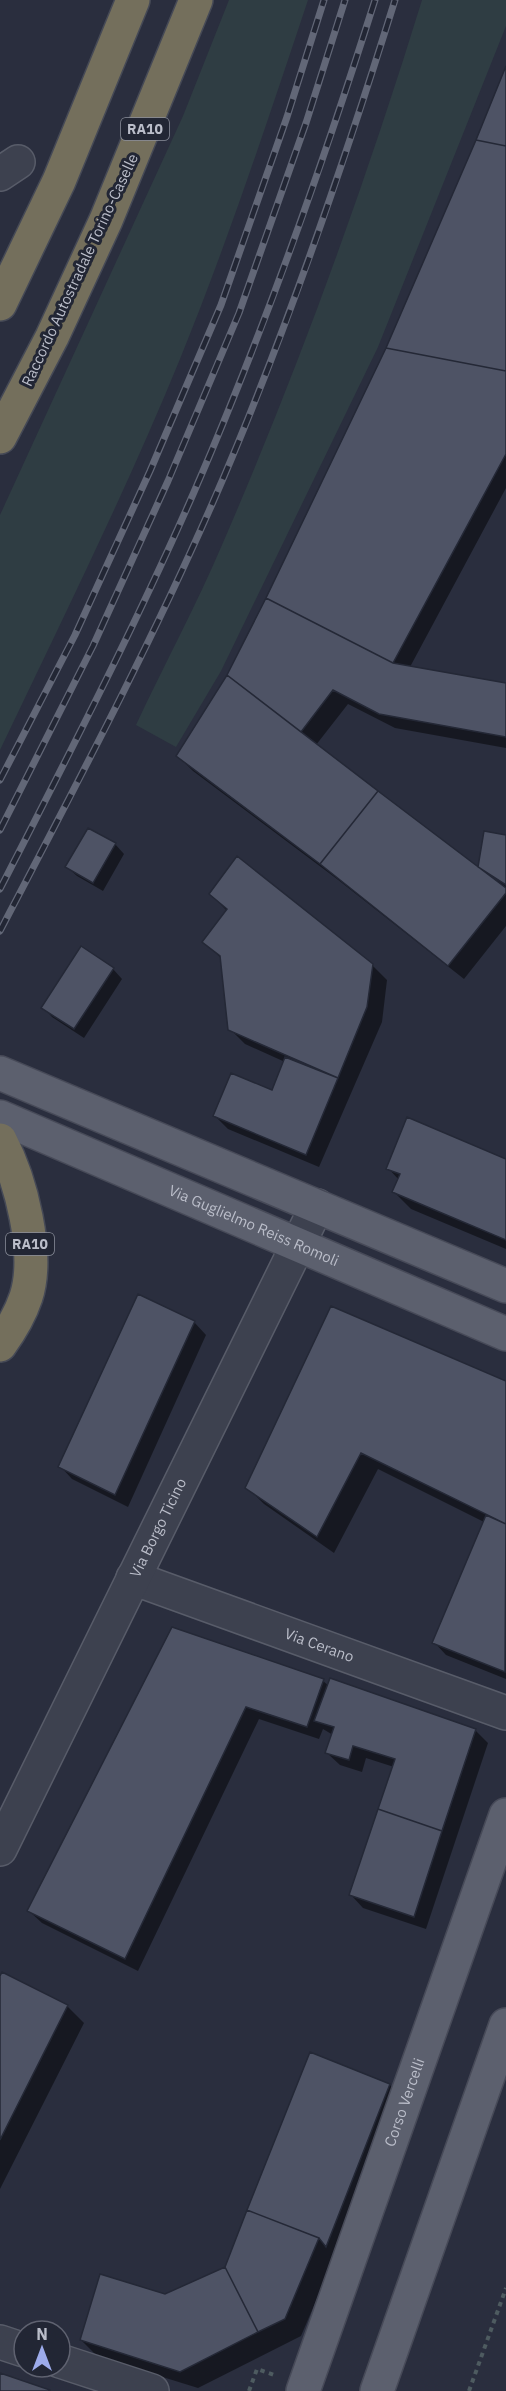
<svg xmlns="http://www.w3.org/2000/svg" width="506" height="2391" font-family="'IBM Plex Sans',sans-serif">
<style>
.green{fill:#2f3d43}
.shadow{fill:#0007}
.building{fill:#4e5365;stroke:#242836;stroke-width:1.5}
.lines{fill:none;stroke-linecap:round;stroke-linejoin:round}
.minor-casing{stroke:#585c69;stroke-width:36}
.major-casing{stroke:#474a58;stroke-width:36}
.highway-casing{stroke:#454956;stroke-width:36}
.path{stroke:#4e5b60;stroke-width:4;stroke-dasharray:4.5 4.5;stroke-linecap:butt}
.minor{stroke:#3d414f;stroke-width:33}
.major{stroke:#5c606e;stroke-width:33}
.highway{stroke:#746f5c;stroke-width:33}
.rail-casing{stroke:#626777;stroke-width:7}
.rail{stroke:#222634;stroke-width:4.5;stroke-dasharray:14;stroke-linecap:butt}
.labels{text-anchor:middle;stroke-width:6;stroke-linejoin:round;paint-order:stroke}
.shield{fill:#222634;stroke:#8c909c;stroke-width:1.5}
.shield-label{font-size:14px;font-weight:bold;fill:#babdc9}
.street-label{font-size:15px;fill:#babdc9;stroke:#222634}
</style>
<rect width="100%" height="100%" fill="#2a2e3e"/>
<path class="green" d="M 229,0 L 308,0 C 268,120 228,241 180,359 C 126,491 62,620 0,750 L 0,515 L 183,116 Z
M 422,0 L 506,0 L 506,26 L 378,347 L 221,671 L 176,747 L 136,725 C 164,665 196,606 222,545 C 299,367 365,185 422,0 Z"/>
<path class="shadow" d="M 506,70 L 506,488 L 410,667 L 506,685 L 506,748 L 395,728 L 348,704 L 316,745 L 484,873 L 485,872 L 480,866 L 506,837 L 506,926 L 464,979 L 337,879 L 193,771 L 178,756 L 228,676 L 267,600 L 387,349 L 478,141 Z
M 115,844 L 124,854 L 103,891 L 77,876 L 67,867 Z
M 211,894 L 372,965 L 387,980 L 382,1022 L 319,1167 L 228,1129 L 215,1116 L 272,1092 L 285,1062 L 245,1044 L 230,1029 L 222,959 L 204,942 L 227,911 Z
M 113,969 L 122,979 L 84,1038 L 52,1017 L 43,1007 Z
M 506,1161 L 506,1249 L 411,1209 L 394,1192 L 399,1180 L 388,1168 Z
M 194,1322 L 206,1335 L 128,1507 L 72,1479 L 60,1466 Z
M 506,1383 L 506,1679 L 446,1655 L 434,1642 L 484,1522 L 378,1469 L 334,1553 L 264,1504 L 247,1487 Z
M 173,1628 L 323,1681 L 329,1686 L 475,1730 L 488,1743 L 426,1929 L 363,1908 L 351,1895 L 394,1767 L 366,1758 L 362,1772 L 340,1765 L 327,1753 L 333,1735 L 323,1729 L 319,1739 L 259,1719 L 138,1971 L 42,1923 L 29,1911 Z
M 0,1979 L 67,2006 L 84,2023 L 0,2189 Z
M 390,2085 L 406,2102 L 336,2254 L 301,2336 L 198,2388 L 98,2357 L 81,2340 L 226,2268 Z"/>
<path class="building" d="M 506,66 L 506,146 L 476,140 Z
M 476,140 L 506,146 L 506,371 L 386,348 Z
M 386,348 L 506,371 L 506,454 L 393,663 L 266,598 Z
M 266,598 L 393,663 L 506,683 L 506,737 L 379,714 L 333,690 L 301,732 L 227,675 Z
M 227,675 L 378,791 L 320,864 L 176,756 Z
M 378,791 L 506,888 L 506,893 L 448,966 L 320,864 Z
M 88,828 L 116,843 L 93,883 L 65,867 Z
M 484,831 L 506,835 L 506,885 L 478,867 Z
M 237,856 L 373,964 L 367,1007 L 338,1078 L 228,1030 L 220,956 L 202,942 L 227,909 L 209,894 Z
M 81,946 L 114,968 L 74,1029 L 41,1008 Z
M 285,1057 L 338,1078 L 306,1155 L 213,1116 L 231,1073 L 272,1090 Z
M 407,1117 L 506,1159 L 506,1240 L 392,1192 L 400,1174 L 386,1169 Z
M 138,1294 L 195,1321 L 115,1495 L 58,1467 Z
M 331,1306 L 506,1381 L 506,1524 L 361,1453 L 317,1537 L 245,1488 Z
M 486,1515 L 506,1524 L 505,1672 L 432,1643 Z
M 172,1627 L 324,1679 L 307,1727 L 246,1707 L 125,1959 L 27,1911 Z
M 330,1678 L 476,1729 L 442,1831 L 378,1809 L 395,1759 L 353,1746 L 349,1760 L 325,1753 L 334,1727 L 314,1721 Z
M 378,1809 L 442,1831 L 414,1917 L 349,1895 Z
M 2,1972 L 68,2005 L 0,2140 L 0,1976 Z
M 310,2052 L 390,2084 L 326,2247 L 319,2238 L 247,2210 Z
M 247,2210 L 319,2238 L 285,2319 L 258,2332 L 225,2267 Z
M 225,2267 L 258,2332 L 180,2372 L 80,2340 L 100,2274 L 165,2294 Z
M 0,2373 L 50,2390 L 50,2391 L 0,2391 Z"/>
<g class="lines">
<defs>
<g id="minor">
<path d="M 0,174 L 18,162"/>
<path id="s1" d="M 133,1578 L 506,1713"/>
<path id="s2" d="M 0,1849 L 317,1206"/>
<path d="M 0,2342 L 24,2350"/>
<path d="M 60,2361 L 152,2391"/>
</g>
<g id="major">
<path d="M 0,1073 L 506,1286"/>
<path id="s3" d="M 0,1117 L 506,1334"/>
<path id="s4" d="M 303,2391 L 506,1815"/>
<path d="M 377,2391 L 506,2025"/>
</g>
<path id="highway" d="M 0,304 L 59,181 L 133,0
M 0,437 L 52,337 L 106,220 L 196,0
M 0,1140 C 21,1180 40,1254 26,1297 C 20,1315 11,1330 0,1345"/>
</defs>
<use href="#minor" class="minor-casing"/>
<use href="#major" class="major-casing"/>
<use href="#highway" class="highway-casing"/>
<path class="path" d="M 249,2391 L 257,2369 L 274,2375
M 469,2391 L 506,2288"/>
<use href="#minor" class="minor"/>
<use href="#major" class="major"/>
<use href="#highway" class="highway"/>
<defs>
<path id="rail" d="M 0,780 L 75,635 L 150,471 L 221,305 L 287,117 L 324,0
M 0,830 L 93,646 L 168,481 L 239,313 L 306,123 L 345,0
M 0,889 C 67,758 135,627 194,492 C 264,331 322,167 375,0
M 0,931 C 74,789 149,648 213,502 C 284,339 342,170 395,0"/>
</defs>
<use href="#rail" class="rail-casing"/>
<use href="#rail" class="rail"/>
</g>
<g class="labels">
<g class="shield">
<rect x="121" y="118" width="48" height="22" rx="4.5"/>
<rect x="6" y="1233" width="48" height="22" rx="4.5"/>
</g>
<g class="shield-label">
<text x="145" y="134">RA10</text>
<text x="30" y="1249">RA10</text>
</g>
<g class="street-label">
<text transform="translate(80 270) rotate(-65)" y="5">Raccordo Autostradale Torino-Caselle</text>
<text dy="5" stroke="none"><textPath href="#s3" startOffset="276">Via Guglielmo Reiss Romoli</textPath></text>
<text dy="5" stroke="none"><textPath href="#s2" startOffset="358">Via Borgo Ticino</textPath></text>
<text dy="5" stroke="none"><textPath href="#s1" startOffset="198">Via Cerano</textPath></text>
<text dy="5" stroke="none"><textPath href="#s4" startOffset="306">Corso Vercelli</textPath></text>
</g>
</g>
<g transform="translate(42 2349)"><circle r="28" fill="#222634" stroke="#5f6270" stroke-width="1.5"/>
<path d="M0-4.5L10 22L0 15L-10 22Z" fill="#9dabeb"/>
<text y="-9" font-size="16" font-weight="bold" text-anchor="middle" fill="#babdc9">N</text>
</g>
</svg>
